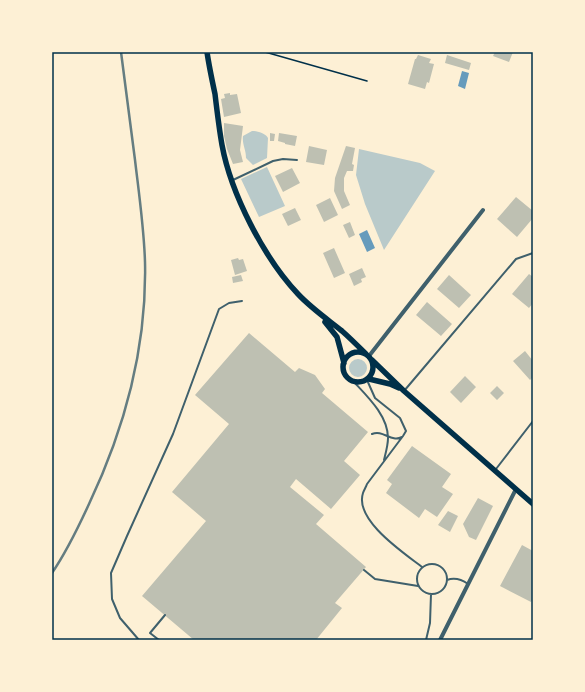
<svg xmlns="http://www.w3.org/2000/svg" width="585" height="692" font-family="Merriweather,serif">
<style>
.green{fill:#b9caca}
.water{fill:#669bbc}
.building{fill:#bec0b2}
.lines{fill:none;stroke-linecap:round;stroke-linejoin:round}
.path{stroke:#003049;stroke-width:1.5}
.service{stroke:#3f606c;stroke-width:2}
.minor{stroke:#3f606c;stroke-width:4}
.secondary{stroke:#003049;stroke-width:5.5}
.rail{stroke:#657d81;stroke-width:2.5}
.neatline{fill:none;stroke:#003049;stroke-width:1.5}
</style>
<rect width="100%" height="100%" fill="#fdf0d5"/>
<path class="green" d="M 252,131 C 257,131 265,133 268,138 L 267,158 L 253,165 L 246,158 C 246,149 242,145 243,136 Z
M 359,149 L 420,163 L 435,171 L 384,250 L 365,204 L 356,175 Z
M 267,167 L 285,206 L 259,217 L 241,179 Z
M349 368a9 9 0 1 1 18 0a9 9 0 1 1-18 0Z"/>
<path class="water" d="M 462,71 L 469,73 L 465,89 L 458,86 Z
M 367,230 L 375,248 L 367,252 L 359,234 Z"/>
<path class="building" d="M 495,52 L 513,52 L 509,62 L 493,56 Z
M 418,55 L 431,59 L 429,63 L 434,64 L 429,83 L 427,82 L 425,89 L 408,84 L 415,59 L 416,59 Z
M 447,55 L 471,63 L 469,70 L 445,63 Z
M 230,93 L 230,95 L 237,94 L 241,113 L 224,117 L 221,99 L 225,98 L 224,94 Z
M 224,123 L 243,126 L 240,150 L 243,162 L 233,164 L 227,149 L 224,136 Z
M 270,133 L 275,134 L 274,141 L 270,141 Z
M 279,133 L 297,136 L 295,146 L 285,144 L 285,143 L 278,141 Z
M 309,146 L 327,150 L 324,165 L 306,162 Z
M 346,146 L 355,148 L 352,164 L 354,165 L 353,171 L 347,171 L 344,178 L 344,191 L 350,205 L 342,209 L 334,191 L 335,178 Z
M 292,168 L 300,183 L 283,192 L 275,176 Z
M 516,197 L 533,211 L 533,218 L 517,237 L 497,219 Z
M 330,198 L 338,215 L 324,222 L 316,205 Z
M 295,208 L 301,220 L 288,226 L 282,214 Z
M 350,222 L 355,235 L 349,238 L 343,225 Z
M 334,248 L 345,273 L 334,278 L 323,253 Z
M 238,258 L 239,260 L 243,259 L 247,271 L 235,275 L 231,260 Z
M 362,268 L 366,277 L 361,279 L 362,282 L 354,286 L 349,274 Z
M 529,274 L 533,277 L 533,303 L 529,308 L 512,294 Z
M 241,275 L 243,281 L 233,283 L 232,277 Z
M 449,275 L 471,295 L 459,308 L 437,289 Z
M 427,302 L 452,324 L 441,336 L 416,315 Z
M 249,333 L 295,372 L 299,368 L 315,375 L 325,389 L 322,393 L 368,432 L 344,461 L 360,475 L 331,509 L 296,479 L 290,487 L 324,515 L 316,524 L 366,567 L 335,603 L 342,608 L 316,640 L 194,640 L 142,596 L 206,521 L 172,492 L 229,424 L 195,395 Z
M 525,351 L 533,361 L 533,377 L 530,380 L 513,361 Z
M 465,376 L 476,387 L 461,403 L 450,392 Z
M 497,386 L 504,393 L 497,400 L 490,393 Z
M 412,446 L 451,474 L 442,487 L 453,494 L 437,517 L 425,509 L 419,518 L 386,493 L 392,484 L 387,480 Z
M 478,498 L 493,506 L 476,540 L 469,537 L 463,524 Z
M 448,511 L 458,516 L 450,532 L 438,525 Z
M 522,545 L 533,551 L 532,561 L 533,562 L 533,599 L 531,602 L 500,586 Z"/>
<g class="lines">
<path class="path" d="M 265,52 L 367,81"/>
<path class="service" d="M 233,180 L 273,161 L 283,159 L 297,160
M 367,380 L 375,398 L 400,418 L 406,431 L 403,436 L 367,484 C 366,487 364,490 363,493 C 354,520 404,553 422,567
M 354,382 C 368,397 388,416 388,438 C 388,445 386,452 384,460
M 404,391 L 516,259 L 533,253
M 372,434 C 383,429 391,443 402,437
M 496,469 L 533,421
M417 579a15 15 0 1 1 30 0a15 15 0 1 1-30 0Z
M 364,570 L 375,579 L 418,586
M 447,580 C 455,577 461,579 468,584
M 139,640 L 120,618 L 112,599 L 111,573 L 127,536 L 173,434 L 219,309 L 229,303 L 242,301
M 159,640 L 150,633 L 165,615
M 426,640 L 430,623 L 431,594"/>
<path class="minor" d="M 369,356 L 483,210
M 440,640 L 516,489"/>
<path class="secondary" d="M 207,52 C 209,66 212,80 215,94 C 217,111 219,128 222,145 C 231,194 264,258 298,294 C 311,308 327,319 342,331 C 350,338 358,346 366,354
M 325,322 L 337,337 L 344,363
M343 367a15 15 0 1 1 30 0a15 15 0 1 1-30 0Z
M 372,360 L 404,391 L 533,504
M 369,379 L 390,384 L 399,388"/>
<path class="rail" d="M 52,573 C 67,551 78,528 89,504 C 125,428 147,346 145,262 C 144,228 139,194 135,160 C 130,124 126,88 121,52"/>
</g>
<rect width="585" height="692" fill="none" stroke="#fdf0d5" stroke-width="106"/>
<rect x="53" y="53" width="479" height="586" class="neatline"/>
</svg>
